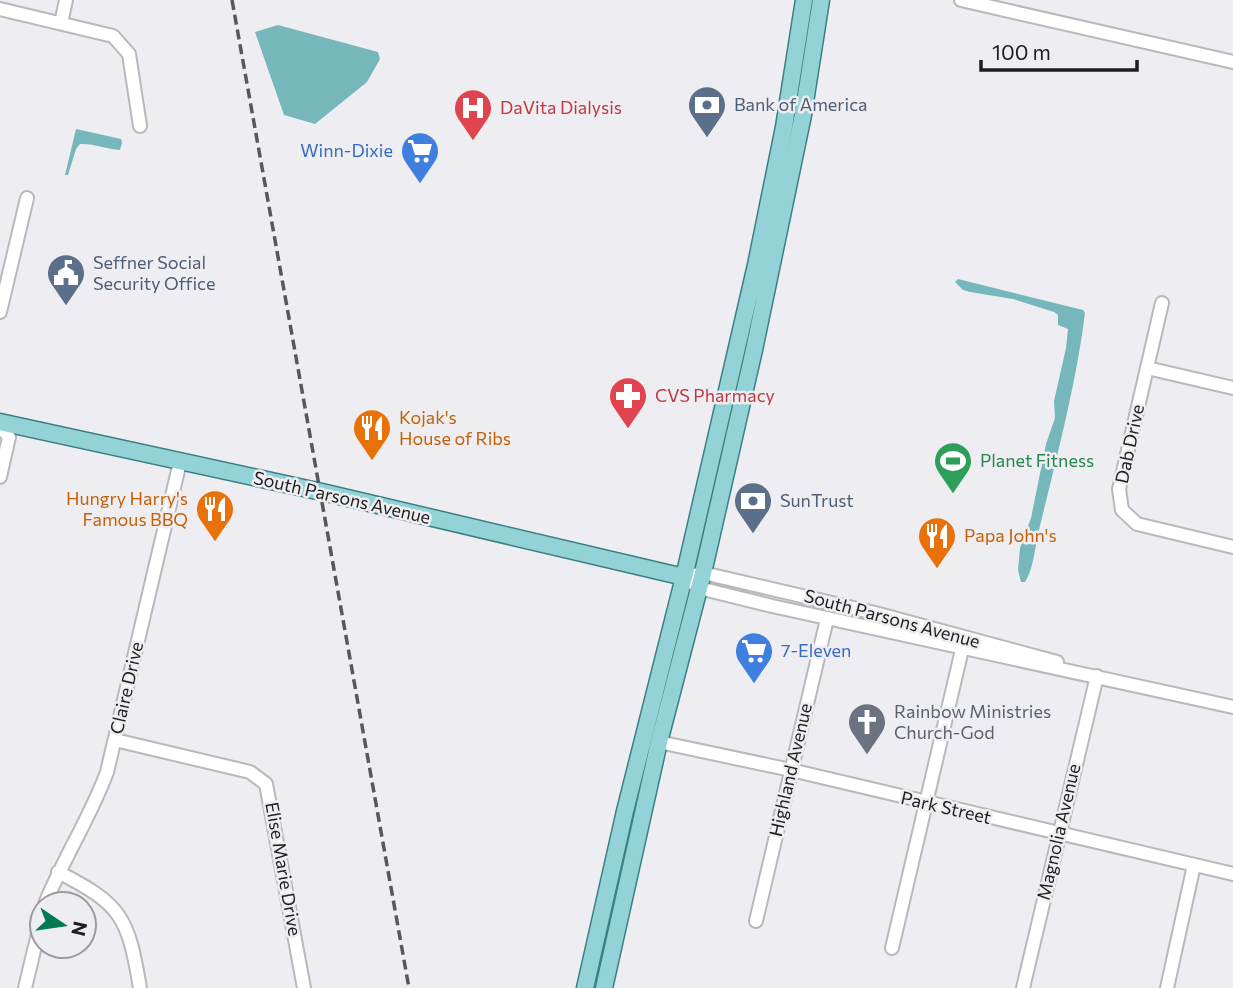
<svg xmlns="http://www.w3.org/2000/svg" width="1233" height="988" font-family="Commissioner,sans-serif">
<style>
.water{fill:#76b7bb}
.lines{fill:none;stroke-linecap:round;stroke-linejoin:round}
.minor-casing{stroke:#b9b9bd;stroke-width:16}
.major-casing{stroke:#3b8084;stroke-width:19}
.minor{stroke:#fff;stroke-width:12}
.major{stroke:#93d2d6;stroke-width:16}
.rail{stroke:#58585a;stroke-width:3.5;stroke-dasharray:10 5;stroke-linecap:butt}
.labels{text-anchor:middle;stroke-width:5;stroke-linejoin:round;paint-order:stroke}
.service-label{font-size:18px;fill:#4e5e75;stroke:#eeeef2;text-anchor:start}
.health-label{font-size:18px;fill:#be3a42;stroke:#eeeef2;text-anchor:start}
.shop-label{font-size:18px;fill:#366cbe;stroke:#eeeef2;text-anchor:end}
.food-label{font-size:18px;fill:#c56008;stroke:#eeeef2;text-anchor:start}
.street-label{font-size:18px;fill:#1e1e1f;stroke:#eeeef2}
.leisure-label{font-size:18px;fill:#27864d;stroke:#eeeef2;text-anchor:start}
.worship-label{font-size:18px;fill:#5b616d;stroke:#eeeef2;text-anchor:start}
</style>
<rect width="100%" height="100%" fill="#eeeef2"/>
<path class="water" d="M 278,25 L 378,52 L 380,59 L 367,82 L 315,124 L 284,115 L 255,32 Z
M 76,129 L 121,139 L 122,143 L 120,150 C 106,149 93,143 80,144 L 76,149 L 68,175 L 65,175 Z
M 958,279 L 1083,310 L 1085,313 C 1076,386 1056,459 1039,530 C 1035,546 1034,568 1025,582 L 1021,582 L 1018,570 L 1020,548 L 1031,518 L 1046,444 L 1055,418 L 1054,401 L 1066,348 L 1068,329 L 1058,325 L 1058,315 L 1054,312 L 1013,299 L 970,292 L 963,290 L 955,282 Z"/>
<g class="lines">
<defs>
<path id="minor" d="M 961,0 L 1233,62
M 0,9 L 113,36 L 129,54 L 140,126
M 61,23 L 66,0
M 1162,303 L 1119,489 L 1122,510 L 1137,524 L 1233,547
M 0,312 L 27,198
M 1147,368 L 1233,388
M 0,426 L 9,437 L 0,477
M 694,575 L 703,573 L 875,613 L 1057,662
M 684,577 L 699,588 L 772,606 L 1233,707
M 115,740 L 250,772 L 266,784 L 304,988
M 659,742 L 791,770 L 1233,874
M 58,872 C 123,905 128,918 140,988
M 45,904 C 63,859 90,818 107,772 L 180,462
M 756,921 L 827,619
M 892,948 L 964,641
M 25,988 L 42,917
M 1023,988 L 1097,676
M 1167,988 L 1194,865"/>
<path id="major" d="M 0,422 L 322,492 L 684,577
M 585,988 L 625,811 L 684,577 L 756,265 L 784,127 L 804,0
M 604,988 L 659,742 L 703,573 L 754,350 L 803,115 L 821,0"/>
</defs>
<use href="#minor" class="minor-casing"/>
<use href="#major" class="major-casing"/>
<use href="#minor" class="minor"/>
<use href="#major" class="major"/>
<path class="rail" d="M 232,0 L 409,988"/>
</g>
<defs>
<symbol id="bank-pin" viewBox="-11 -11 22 30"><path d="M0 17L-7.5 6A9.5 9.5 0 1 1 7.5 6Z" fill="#5c6f8a" stroke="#eeeef2"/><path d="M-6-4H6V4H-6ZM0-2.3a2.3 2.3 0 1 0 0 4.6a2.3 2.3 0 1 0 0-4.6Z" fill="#fff"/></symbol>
<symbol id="hospital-pin" viewBox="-11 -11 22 30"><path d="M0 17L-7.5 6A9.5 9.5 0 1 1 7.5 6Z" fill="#e0444e" stroke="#eeeef2"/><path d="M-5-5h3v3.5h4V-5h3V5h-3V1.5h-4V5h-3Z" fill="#fff"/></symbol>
<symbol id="supermarket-pin" viewBox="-11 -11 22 30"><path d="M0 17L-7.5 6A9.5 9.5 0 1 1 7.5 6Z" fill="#3f7fe0" stroke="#eeeef2"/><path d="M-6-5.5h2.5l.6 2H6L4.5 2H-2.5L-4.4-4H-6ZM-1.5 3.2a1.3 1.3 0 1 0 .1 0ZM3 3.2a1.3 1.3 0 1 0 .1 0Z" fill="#fff"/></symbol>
<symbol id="civic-pin" viewBox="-11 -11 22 30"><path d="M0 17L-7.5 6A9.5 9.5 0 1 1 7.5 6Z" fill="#5c6f8a" stroke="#eeeef2"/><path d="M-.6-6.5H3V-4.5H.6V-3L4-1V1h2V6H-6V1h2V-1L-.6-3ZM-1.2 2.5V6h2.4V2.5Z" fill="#fff"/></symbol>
<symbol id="pharmacy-pin" viewBox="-11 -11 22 30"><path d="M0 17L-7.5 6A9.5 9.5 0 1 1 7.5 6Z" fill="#e0444e" stroke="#eeeef2"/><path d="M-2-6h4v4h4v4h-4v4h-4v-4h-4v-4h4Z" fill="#fff"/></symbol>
<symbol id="restaurant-pin" viewBox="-11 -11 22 30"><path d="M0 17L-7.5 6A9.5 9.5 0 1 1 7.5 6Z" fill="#e8710a" stroke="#eeeef2"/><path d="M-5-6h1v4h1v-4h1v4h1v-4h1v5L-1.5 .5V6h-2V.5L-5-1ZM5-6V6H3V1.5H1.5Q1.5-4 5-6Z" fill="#fff"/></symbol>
<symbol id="stadium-pin" viewBox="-11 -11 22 30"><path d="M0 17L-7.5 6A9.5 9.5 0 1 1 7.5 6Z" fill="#2e9e5b" stroke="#eeeef2"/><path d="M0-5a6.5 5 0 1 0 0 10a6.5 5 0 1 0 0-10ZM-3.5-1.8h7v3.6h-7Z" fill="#fff"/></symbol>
<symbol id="church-pin" viewBox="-11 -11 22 30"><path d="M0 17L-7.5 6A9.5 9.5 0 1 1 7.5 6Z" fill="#6b7280" stroke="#eeeef2"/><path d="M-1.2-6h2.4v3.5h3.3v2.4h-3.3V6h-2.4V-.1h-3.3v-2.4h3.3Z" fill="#fff"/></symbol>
</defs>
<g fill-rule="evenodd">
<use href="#bank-pin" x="685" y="83" width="44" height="60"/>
<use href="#hospital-pin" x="451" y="86" width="44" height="60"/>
<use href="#supermarket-pin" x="398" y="129" width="44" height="60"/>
<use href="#civic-pin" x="44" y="251" width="44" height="60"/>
<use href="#pharmacy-pin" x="606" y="374" width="44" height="60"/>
<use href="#restaurant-pin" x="350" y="406" width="44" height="60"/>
<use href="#stadium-pin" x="931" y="439" width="44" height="60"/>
<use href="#bank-pin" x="731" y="479" width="44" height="60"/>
<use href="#restaurant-pin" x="193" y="487" width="44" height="60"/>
<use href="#restaurant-pin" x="915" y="514" width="44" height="60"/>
<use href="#supermarket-pin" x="732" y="629" width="44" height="60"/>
<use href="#church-pin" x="845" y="700" width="44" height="60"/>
</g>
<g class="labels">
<g class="service-label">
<text x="734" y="111">Bank of America</text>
<text x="93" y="269">Seffner Social<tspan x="93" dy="21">Security Office</tspan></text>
<text x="780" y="507">SunTrust</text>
</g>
<g class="health-label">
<text x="500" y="114">DaVita Dialysis</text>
<text x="655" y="402">CVS Pharmacy</text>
</g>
<g class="shop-label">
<text x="393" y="157">Winn-Dixie</text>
<text x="781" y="657" text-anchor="start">7-Eleven</text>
</g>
<g class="food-label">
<text x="399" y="424">Kojak's<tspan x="399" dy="21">House of Ribs</tspan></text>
<text x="188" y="505" text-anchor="end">Hungry Harry's<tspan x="188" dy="21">Famous BBQ</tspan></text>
<text x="964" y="542">Papa John's</text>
</g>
<g class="street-label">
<text transform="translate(1130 444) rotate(-78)" y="6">Dab Drive</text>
<text transform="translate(342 498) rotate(13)" y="6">South Parsons Avenue</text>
<text transform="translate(892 619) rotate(15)" y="6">South Parsons Avenue</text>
<text transform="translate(127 688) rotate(-77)" y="6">Claire Drive</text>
<text transform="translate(791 770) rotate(-77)" y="6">Highland Avenue</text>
<text transform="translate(946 808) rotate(13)" y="6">Park Street</text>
<text transform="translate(1059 832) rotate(-77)" y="6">Magnolia Avenue</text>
<text transform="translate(283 869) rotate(80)" y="6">Elise Marie Drive</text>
</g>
<g class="leisure-label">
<text x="980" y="467">Planet Fitness</text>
</g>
<g class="worship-label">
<text x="894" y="718">Rainbow Ministries<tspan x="894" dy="21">Church-God</tspan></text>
</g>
</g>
<g transform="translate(63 925) rotate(103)"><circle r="33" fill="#eeeef2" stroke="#9b9b9e" stroke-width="2"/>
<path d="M0-5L12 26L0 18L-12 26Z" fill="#037955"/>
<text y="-10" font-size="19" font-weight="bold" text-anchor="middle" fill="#1e1e1f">N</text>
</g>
<path d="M981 60v10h156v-10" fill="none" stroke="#1e1e1f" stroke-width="3.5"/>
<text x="992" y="60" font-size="21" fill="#1e1e1f" stroke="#eeeef2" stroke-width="5" paint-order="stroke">100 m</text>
</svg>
